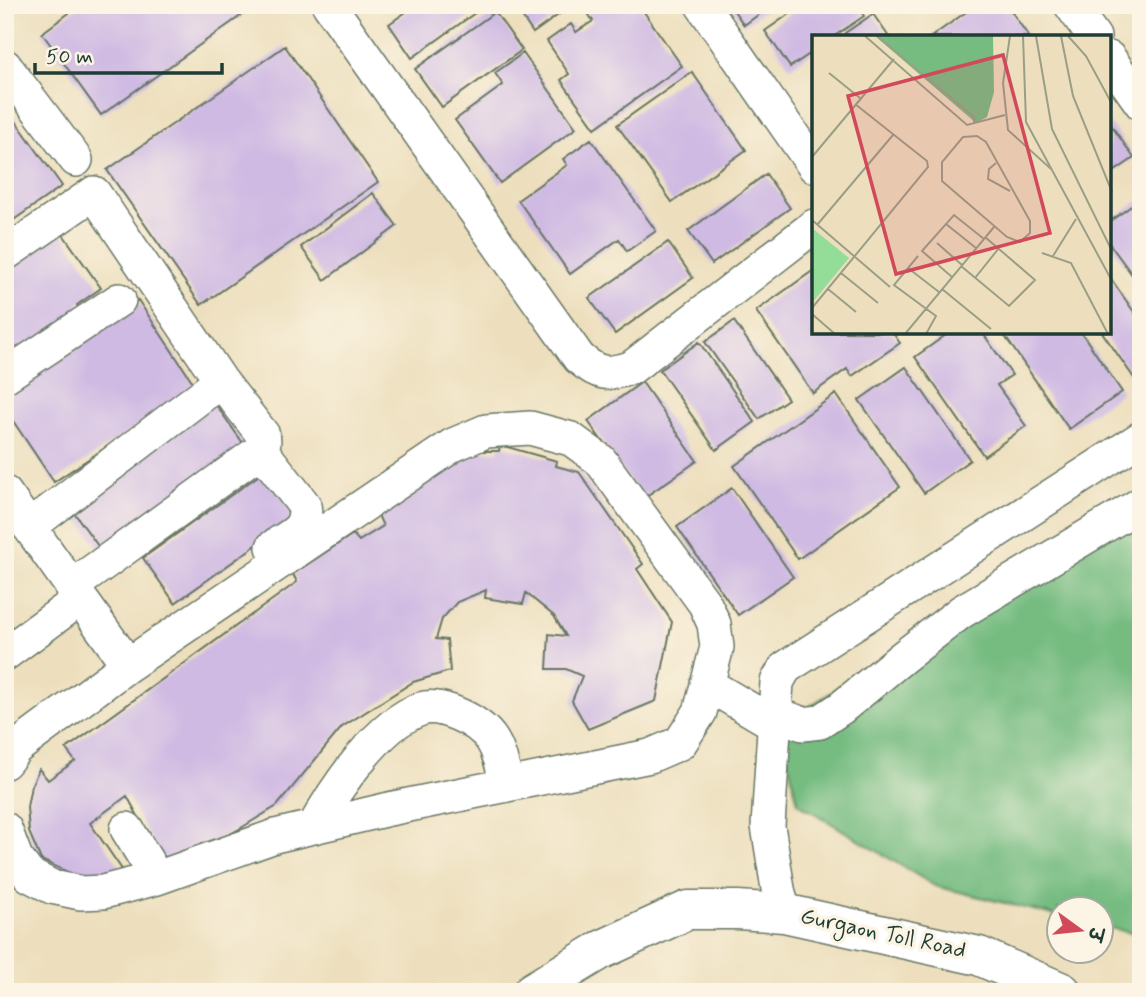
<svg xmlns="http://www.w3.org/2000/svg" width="1146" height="997" font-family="Mynerve,'Playpen Sans Deva',sans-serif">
<rect width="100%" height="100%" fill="#fcf5e5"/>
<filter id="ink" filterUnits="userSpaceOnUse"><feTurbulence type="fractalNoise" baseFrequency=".0143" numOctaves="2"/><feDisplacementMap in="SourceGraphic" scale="14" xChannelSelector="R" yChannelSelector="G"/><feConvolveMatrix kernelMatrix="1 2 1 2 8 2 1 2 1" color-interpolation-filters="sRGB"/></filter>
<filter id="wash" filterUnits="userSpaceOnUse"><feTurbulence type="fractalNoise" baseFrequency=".00686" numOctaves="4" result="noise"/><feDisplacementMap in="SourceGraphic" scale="28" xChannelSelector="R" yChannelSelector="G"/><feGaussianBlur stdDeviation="1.57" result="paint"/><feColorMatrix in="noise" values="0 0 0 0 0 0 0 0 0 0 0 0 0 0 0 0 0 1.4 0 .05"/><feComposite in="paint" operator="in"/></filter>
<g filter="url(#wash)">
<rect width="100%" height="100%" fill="#eddfbd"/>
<path fill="#76bc81" stroke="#4a7c5a" stroke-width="2" d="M1141,490V935L1101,926L1100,909H1058V916L935,886L798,803L780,726Z"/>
<g id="blocks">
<path fill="#cfbae3" d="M80,5H246L249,10L101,115L42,33Z
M416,5H486L412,58L389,24Z
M514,5H572L533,33Z
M597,5H639L682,66L595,128L561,80L569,74L547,41L571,24L576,32L593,21L587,12Z
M730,5H772L744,25Z
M802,5H856L864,16L833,37H814V51L790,67L765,31Z
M976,5H1007L1029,37H931Z
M495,12L522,50L442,107L415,69Z
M873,14L889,37H848L845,33Z
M285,46L378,182L201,305L107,170Z
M523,53L576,128L500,183L455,120L503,85L495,73Z
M692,72L746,150L672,202L617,125Z
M5,106L62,186L5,226Z
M1109,122L1134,158L1109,175Z
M591,139L656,231L627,251L619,239L570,274L518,200L567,165L563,159Z
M766,174L790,208L712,264L688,231Z
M373,193L397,226L325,280L301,247Z
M1141,199V287L1109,243V222Z
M62,233L101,288L77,305L86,319L5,375V266Z
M668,242L693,278L615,334L589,298Z
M814,270V332H892L900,343L852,376L847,369L813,393L756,311Z
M1109,276L1141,322V388L1102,332H1109Z
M138,300L196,387L54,482L5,409V390Z
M734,321L788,399L759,419L705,342Z
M950,332H982L1012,375L997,385L1026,426L984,456L915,357Z
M1002,332H1081L1122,392L1069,429Z
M699,342L755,422L716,450L660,370Z
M906,367L970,460L924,493L859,400Z
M642,382L697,461L642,499L588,421Z
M836,394L900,487L798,559L734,466Z
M214,402L245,446L101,550L70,507Z
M500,445L557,461L556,466L579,472L643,564L637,569L672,622L656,701L588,729L572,701L582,676L566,669H547L549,634L566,636L554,616L526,593L523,604L485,598L486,590L457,602L442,619L436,639L447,640L450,671L413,682L342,727L277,806L241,828L167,869L127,796L90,823L123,871L96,880L70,873L41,860L29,832L27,807L31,786L39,769L48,780L75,761L66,749L297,582L293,574L353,534L359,541L383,526L378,515L465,451H499Z
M269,468L301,513L175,603L143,558Z
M732,488L793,577L738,615L677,527Z"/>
</g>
</g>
<g filter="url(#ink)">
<use href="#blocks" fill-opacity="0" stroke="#677664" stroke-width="2"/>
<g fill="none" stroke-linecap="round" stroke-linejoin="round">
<g stroke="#677664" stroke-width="36">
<path id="minor" d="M329,5L579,358C599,375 606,375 631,368L814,226
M702,5L814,166
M1071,5L1094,37
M1109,58L1141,103
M5,66L76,160
M5,254L94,193L221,381L263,435C265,441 264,445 261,450L71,587
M5,376L119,300
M261,450L304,505C309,530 290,535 273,547
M5,493L128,665
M29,527L221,381
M5,654L80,599
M707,684L773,723
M774,713L803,724L820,722L841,708L903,657L961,612L1141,504
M5,762L16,748L128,665L453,445L486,431L530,428L571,439L600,460L705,604L714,624L717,647L700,712L680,743L650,756L389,809L275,836L157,878L103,892L81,893L52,887L29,875L16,858L5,829
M314,827C335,789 379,723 421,709C433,705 447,710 457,714C495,730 498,748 507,785
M127,829L157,878
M784,913L778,889L768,826L777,682L785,668L1141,438"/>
</g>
<g stroke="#677664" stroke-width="41">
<path id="major" d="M532,992L601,950L688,910H738L784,913L979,956L1062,992"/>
</g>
<use href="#minor" stroke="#fff" stroke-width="33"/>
<use href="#major" stroke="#fff" stroke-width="38"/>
</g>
</g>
<g text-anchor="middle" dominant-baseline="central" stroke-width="7" stroke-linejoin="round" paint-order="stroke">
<g font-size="23" fill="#1f3d34" stroke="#fcf5e5">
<text transform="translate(883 934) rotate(12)">Gurgaon Toll Road</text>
</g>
</g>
<g transform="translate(812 35)">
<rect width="299" height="299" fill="#eddfbd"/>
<path d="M0,193L37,223L0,268Z" fill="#93dd99"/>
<path d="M63,1H181L182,57L175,82L164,88Z" fill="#76bc81"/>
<path fill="none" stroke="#9b9e86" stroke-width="2" d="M53,1L155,90L193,80M65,1L162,82V89M198,1L191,48L196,95L239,134M211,1L214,87L300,246M224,1L240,94L300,216M249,1L261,61L300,157M256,1L274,21L300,69M17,38L48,63M151,102L165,101L174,107L218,186V198L208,207L195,202L130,146V127ZM0,122L82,24M184,128L177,134L176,144L198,156M0,185L78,252M134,189L164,213M5,190L81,100M125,208L150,230M230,218L259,228L296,299M106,221L82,250L124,281L114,299M241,221L264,184M149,231L197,271L223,245L173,202M96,233L127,257M29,238L66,268M140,242L110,216L142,180L172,204M163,243L187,213M16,254L44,277M130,254L179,294M0,273L116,132L115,126L43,69M0,279L23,299M93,299L182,192"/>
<path fill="#d1495b" fill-opacity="0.15" stroke="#d1495b" stroke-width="3.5" d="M191,20L238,198L84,239L36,61Z"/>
<rect width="299" height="299" fill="none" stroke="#1f3d34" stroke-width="3.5"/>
</g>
<rect width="1146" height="997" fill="none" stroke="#fcf5e5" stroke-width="28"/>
<g transform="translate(1080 930) rotate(105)"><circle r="33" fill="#fcf5e5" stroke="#a4ab9e" stroke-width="2"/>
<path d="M0-5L12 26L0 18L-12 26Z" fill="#d1495b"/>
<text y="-10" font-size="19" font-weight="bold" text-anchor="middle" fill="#1f3d34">उ</text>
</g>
<path d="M35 63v10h187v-10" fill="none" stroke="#1f3d34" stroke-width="3.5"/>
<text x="46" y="63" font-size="21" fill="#1f3d34" stroke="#fcf5e5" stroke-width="5" paint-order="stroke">50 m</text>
</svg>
